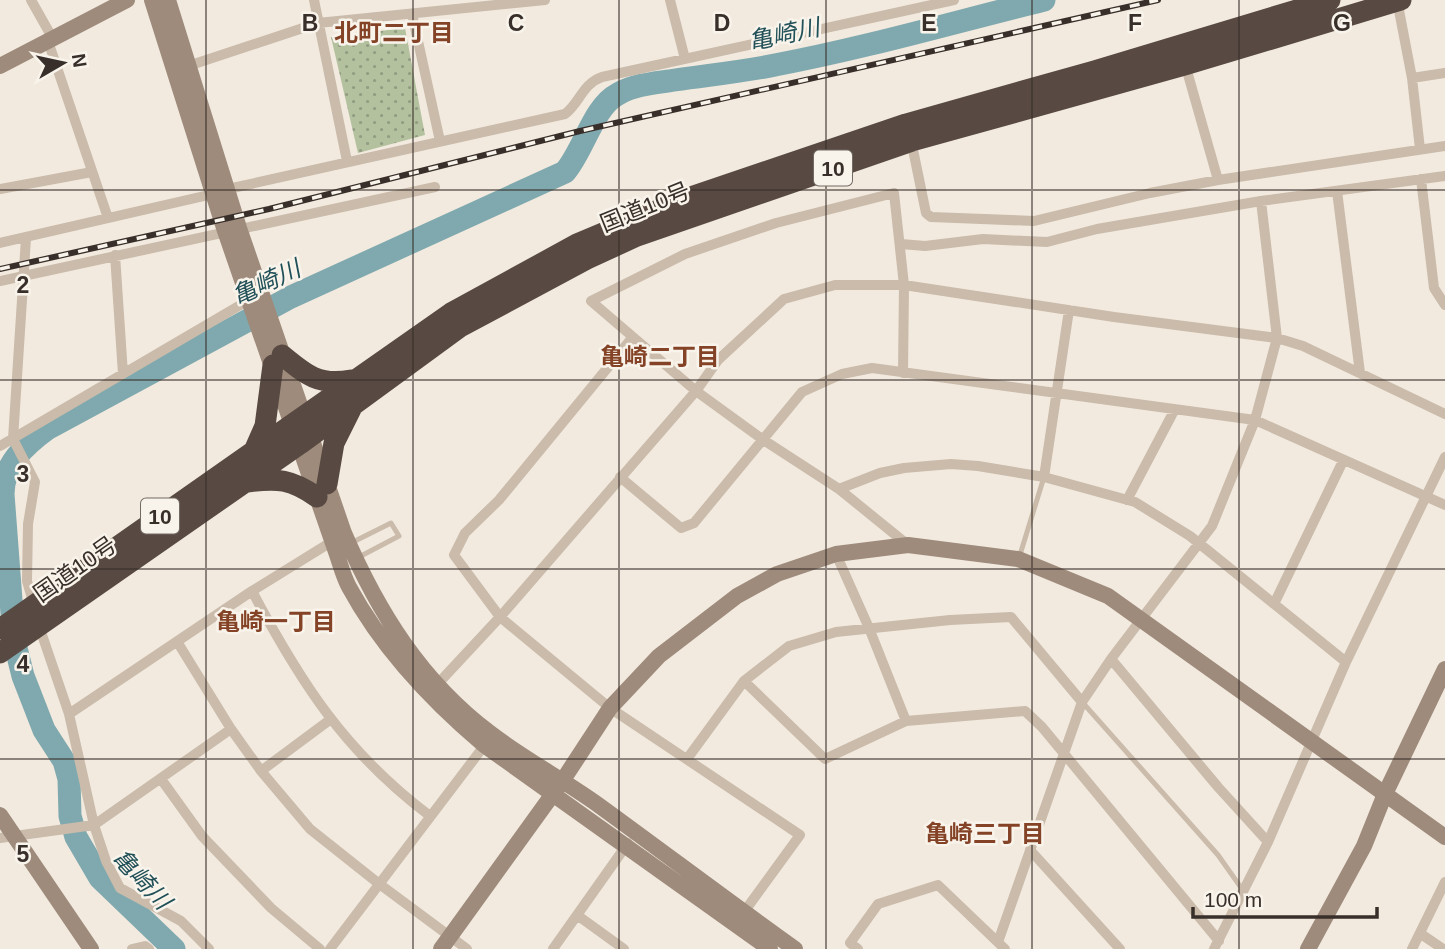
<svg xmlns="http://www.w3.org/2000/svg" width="1445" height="949" font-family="Arial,'Noto Sans JP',sans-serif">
<defs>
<pattern id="grass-dots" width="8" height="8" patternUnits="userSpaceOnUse" patternTransform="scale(1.75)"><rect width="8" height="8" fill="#b3c19f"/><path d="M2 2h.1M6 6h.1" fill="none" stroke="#939d82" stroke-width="1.8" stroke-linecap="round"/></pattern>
</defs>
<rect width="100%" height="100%" fill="#f2eadf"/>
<path fill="url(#grass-dots)" d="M405,28L425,135L358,153L331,37Z"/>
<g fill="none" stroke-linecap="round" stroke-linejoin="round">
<path stroke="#7fa9ae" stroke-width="23" d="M174,949L100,878L76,837L70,816L69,779L64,761L44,730L23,676L14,640L3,494C3,465 25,445 47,429L291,297L565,172C584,150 593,107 618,94C635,84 656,83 675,80C708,75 742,72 775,65C865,48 955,22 1044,0"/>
<path stroke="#cabbab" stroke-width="5" d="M351,543L391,523L399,536L359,557
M1019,558L1044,477
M1083,703L1218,855L1242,889"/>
<path stroke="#cabbab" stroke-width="10" d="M31,0L53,39
M314,0L347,161
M670,0L685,59
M1397,0L1412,78L1420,149
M412,14L440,141
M48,41L108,218
M1185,64L1218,180
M185,67L318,23L545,0
M1412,78L1445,73
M911,140L926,213L931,217L1034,221L1150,193L1218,180L1445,146
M1421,179L1434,288L1445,305
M0,189L92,172
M228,189L565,114C580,103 582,84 602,77L954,0
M1337,191L1360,373
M26,238L13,439L35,482L28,524L27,581L34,605
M0,243L213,194
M901,244L925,246L983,239L1047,242L1097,229L1261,201L1445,176
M115,255L123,374
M0,281L435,187
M632,338L499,500L465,533L454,555L500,617L610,708L800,835L744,912
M903,373L904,285L894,193L776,223L685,254L591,301L696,391L762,439L839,489L908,545
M0,446L254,297
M620,477L681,528L694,523L802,392L842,374L872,368L1255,420L1445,505
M1044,477L1069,310
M839,489L880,473L904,468L951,464L978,466L1044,477L1135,502L1190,536L1346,662
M1127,500L1175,409
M836,554L869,628L906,721
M252,591C301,683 345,752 430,816
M1274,604L1343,461
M39,626L69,714L94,825L106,861L120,888L181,921L209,949
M178,643L231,729L261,771L310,829L378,883L467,949
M1111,659L1218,787L1268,842
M744,681L825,759L906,721L1025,711L1042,727L1219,941
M433,689L500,617L696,391L718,360L784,299L835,285H904L1114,317L1277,338L1303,346L1445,414
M69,714L252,591L336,539
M687,759L744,681L789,646L836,632L950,620L1011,617L1082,702
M261,771L331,719
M161,779L202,836L271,908L320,949
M0,838L94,825L231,729
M1030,850L1120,949
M577,915L624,949
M1421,934L1443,949
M998,942L1082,702L1111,659L1212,526L1255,420L1277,338L1261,201
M132,949L145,946L149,949
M330,949L487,742
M553,949L628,843
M858,949L850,943L878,904L938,885L1005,949
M1214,949L1268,842L1346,662L1445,457
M1412,949L1445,882"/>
<path stroke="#9e8b7c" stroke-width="16" d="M152,0L225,231L336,552C340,563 343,576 349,587C382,648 432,701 484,745L770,949
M168,0L239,228L344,533C378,612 421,681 490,733C524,759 562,779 597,804C663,852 728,901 795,949
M0,66L127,0
M0,815L91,949
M441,949L563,780L610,708L659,656L737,596L777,574L836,554L908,545L1018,559L1108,596L1445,837
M1308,949L1364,846L1385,794L1445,669"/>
<path stroke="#584a42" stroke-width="21" d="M282,355C306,375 319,386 351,380
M254,451L265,426L273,365
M247,482C278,478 291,479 317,497
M327,484L334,443L351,409
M0,629L451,313L577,244L682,200L906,124L1094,71L1330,0
M0,653L300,444L460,327L587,259L637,236L912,141L1185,65L1401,0"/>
<g stroke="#382f2a" stroke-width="6">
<path id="rail" d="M0,269L269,209L580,131L1158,0"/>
</g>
<use href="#rail" stroke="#f9f4eb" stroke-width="3.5" stroke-dasharray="10" stroke-linecap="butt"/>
</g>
<path fill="none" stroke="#382f2a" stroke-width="2" stroke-opacity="0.55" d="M206,0V949M413,0V949M619,0V949M826,0V949M1032,0V949M1239,0V949M0,190H1445M0,380H1445M0,569H1445M0,759H1445"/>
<g text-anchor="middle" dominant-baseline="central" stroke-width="5" stroke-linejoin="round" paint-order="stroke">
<g fill="#f9f4eb" stroke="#726a64" stroke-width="2">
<rect x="814" y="150.5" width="38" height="35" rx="5"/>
<rect x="141" y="498.5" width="38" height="35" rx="5"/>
</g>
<g font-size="21" font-weight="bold" fill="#382f2a">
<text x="833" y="168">10</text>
<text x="160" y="516">10</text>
</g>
<g font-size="23" fill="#382f2a" stroke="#f9f4eb">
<text transform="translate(645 207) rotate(-22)">国道10号</text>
<text transform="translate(75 569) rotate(-35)">国道10号</text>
</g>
<g font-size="24" font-weight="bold" fill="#844326" stroke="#f9f4eb">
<text x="394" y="32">北町二丁目</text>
<text x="660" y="356">亀崎二丁目</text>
<text x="276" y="621">亀崎一丁目</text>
<text x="985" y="833">亀崎三丁目</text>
</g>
<g font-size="24" font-style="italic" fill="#215058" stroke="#f9f4eb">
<text transform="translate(784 34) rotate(-12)">亀崎川</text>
<text transform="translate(266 282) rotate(-25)">亀崎川</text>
<text transform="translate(142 879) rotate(47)">亀崎川</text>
</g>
</g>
<g font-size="23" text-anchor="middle" font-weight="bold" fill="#382f2a" stroke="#f9f4eb" stroke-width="5" stroke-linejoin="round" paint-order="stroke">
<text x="310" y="31">B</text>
<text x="516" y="31">C</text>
<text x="722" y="31">D</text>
<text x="929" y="31">E</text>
<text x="1135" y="31">F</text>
<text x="1342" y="31">G</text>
<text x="23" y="293">2</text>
<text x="23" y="482">3</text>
<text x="23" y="672">4</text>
<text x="23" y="862">5</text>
</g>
<g transform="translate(63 63) rotate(81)" stroke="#f9f4eb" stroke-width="5" paint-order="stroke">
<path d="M0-5L12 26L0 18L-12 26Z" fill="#382f2a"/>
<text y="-10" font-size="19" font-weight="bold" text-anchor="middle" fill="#382f2a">N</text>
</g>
<path d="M1193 907v10h184v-10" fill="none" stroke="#382f2a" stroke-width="3.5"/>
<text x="1204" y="907" font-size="21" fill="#382f2a" stroke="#f9f4eb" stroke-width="5" paint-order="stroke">100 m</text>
</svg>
